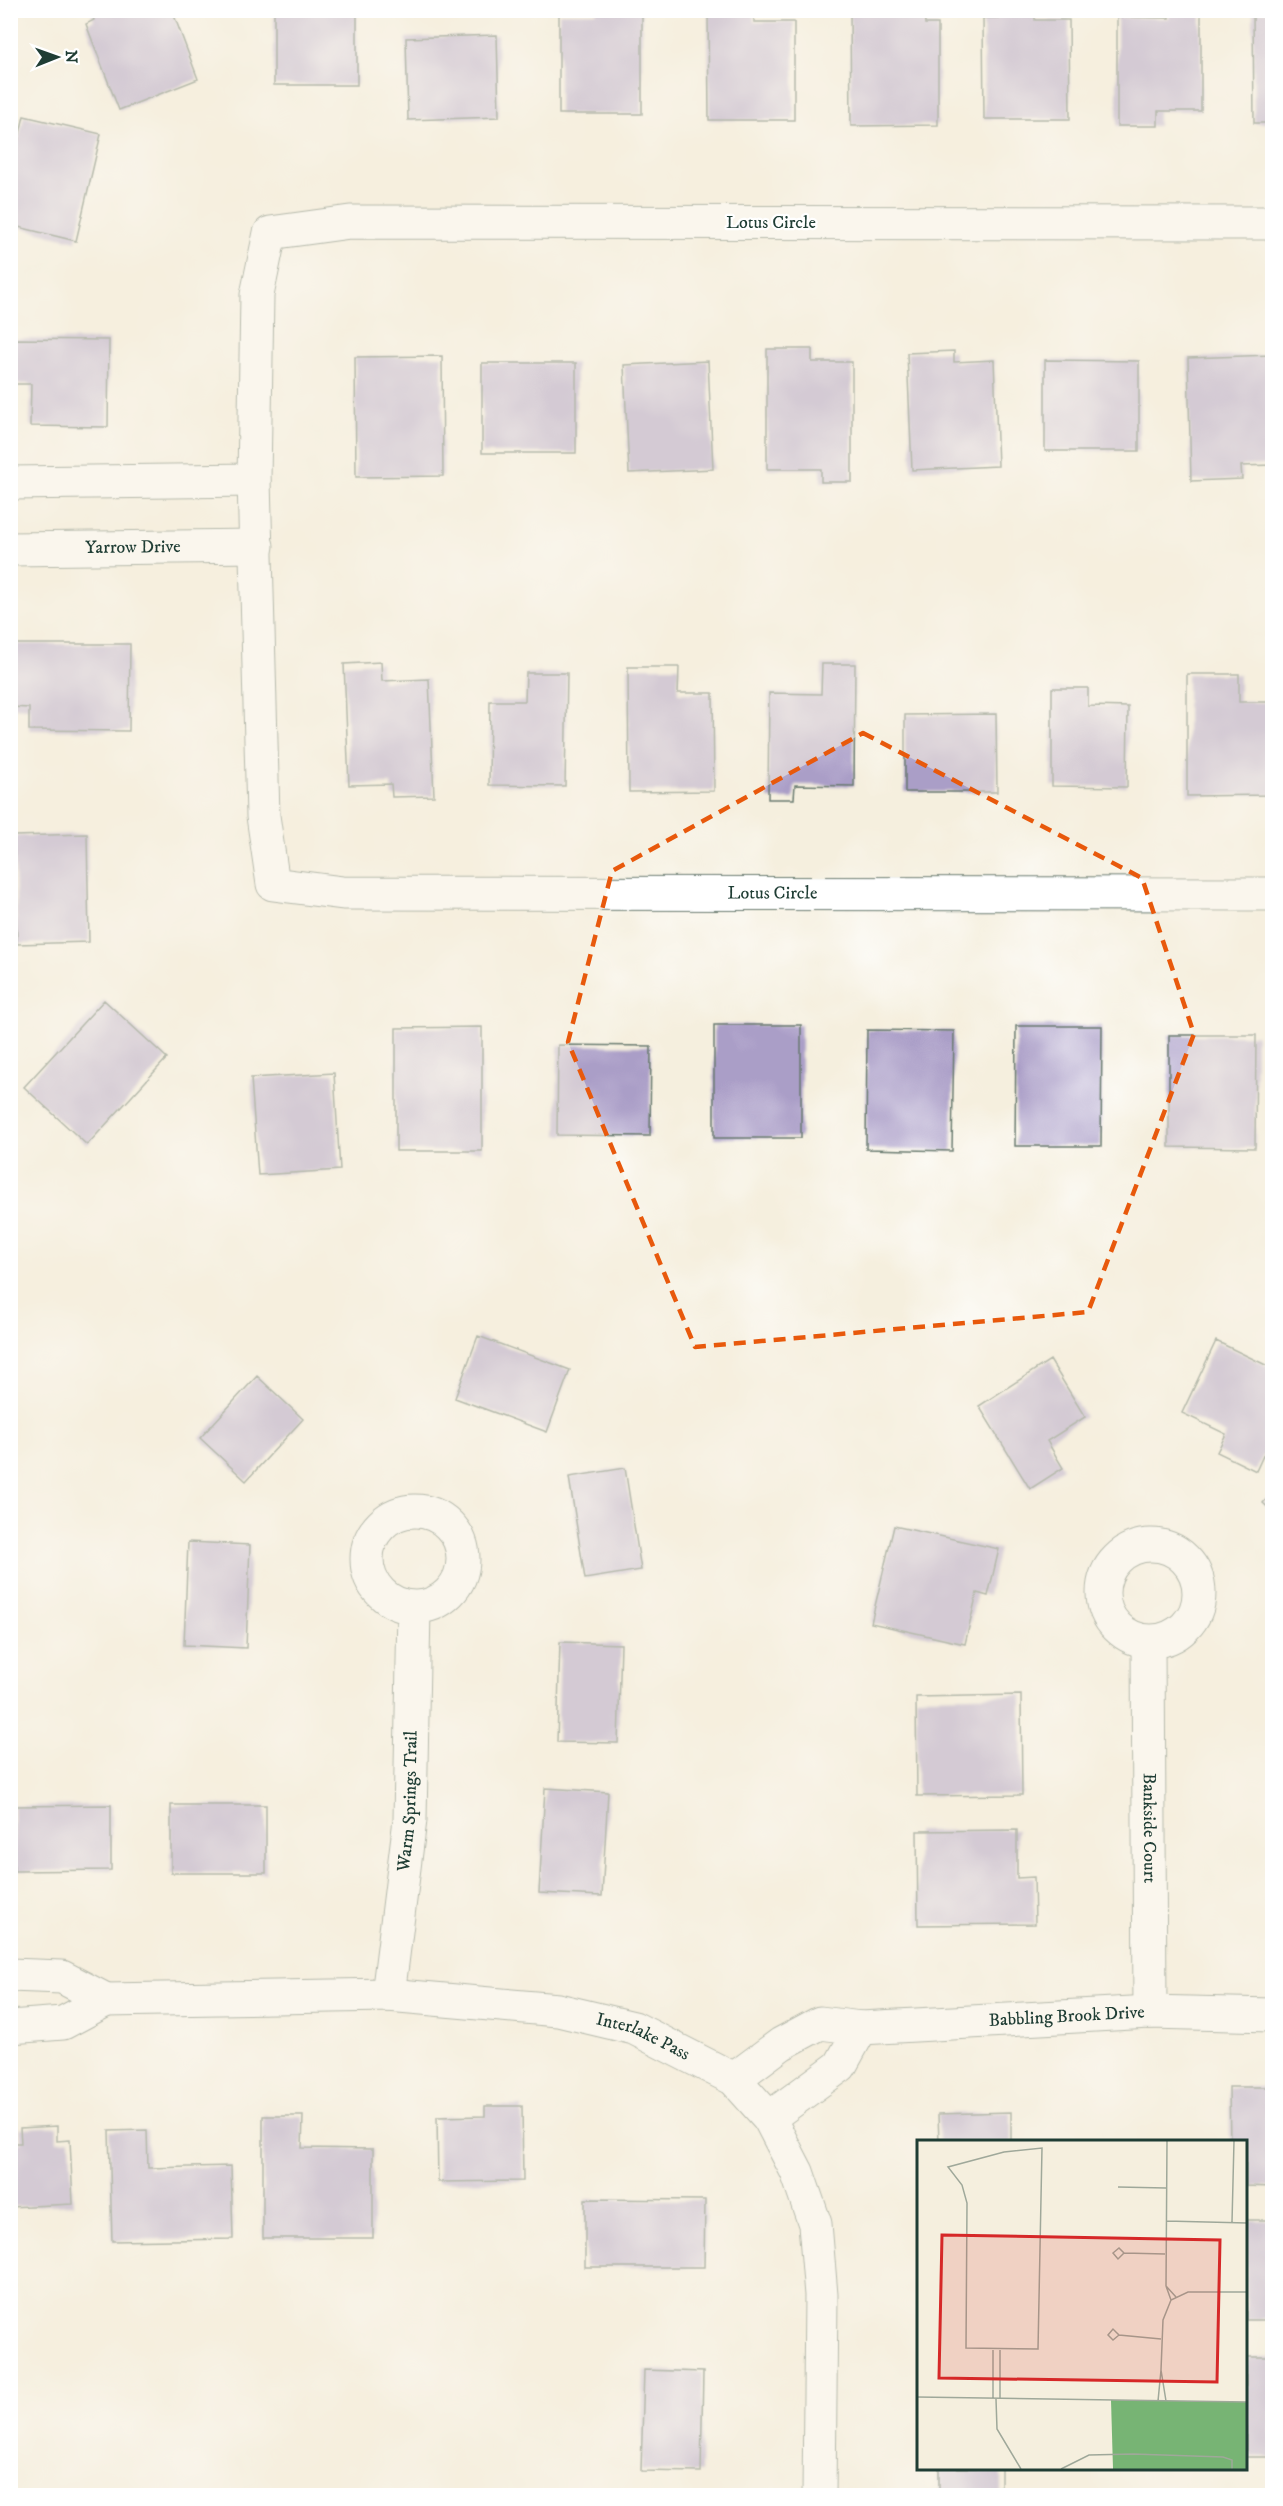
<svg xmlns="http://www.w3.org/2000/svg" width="1283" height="2506" font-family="'IM FELL DW Pica',serif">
<rect width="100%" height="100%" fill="#fff"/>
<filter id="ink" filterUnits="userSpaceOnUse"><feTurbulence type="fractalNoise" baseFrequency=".0167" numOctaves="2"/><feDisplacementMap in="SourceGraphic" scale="12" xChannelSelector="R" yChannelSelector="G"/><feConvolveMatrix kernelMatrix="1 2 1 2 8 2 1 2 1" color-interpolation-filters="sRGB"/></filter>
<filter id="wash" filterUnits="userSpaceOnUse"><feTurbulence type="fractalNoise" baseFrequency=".008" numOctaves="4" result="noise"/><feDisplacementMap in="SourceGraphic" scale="24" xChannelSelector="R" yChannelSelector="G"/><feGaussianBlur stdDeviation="1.35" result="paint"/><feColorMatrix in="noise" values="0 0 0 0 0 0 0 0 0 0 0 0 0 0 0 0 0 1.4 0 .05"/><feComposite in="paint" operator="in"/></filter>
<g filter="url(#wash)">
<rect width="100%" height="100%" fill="#f5efde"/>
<g id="blocks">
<path fill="#aa9ec7" d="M90,10H172L198,79L119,110L86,24L94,20Z
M274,10H357V85H274Z
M597,10H642V114H559V13H596Z
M708,10H754V22H794V120H709Z
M850,10H924L925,24H938V125L851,126Z
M999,10H1035V20H1069L1070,119H984L983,18H999Z
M1169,10H1201V111H1158V126H1117V17L1169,18Z
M1253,12H1272V123H1254Z
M497,35L499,117L408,120L406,38Z
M24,116L101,134L76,241L10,225V175Z
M11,339L109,340L108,427L30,426L31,384H11Z
M767,349H812V362H852V482H821V469H767Z
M954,351V362L994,360L998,466L912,470L907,353Z
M1272,355V465L1241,466L1242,479L1191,481L1188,358Z
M442,356L443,476L356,477L355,357Z
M1045,360L1139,361V451H1045Z
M708,361L713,469L629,473L624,365Z
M482,363H576V453H482Z
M11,644H130L129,731L29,730V708L11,707Z
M381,662L382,681L429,679L434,796L392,797L391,784L349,785L344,664Z
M822,664H855L854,786L795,785L794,799H768L769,693L821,694Z
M628,667H679L678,693H713L714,791L629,792Z
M526,673H567L565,786L489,785L490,701H525Z
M1187,674H1239V702H1272V795L1187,796Z
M1052,688H1088V706L1128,707L1127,787L1052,786Z
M996,714L997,792H905V715Z
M87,834L89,942L17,944L14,836Z
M104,1000L167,1058L87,1145L24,1087Z
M714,1025H801V1138H714Z
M1016,1026H1102L1101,1146H1015Z
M482,1027V1151H396V1028Z
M867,1030L954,1031L952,1151L866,1149Z
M1169,1035H1256L1255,1148L1169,1147Z
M558,1045L651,1046L650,1136L557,1135Z
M334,1073L340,1170L258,1175L251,1078Z
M478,1336L570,1370L547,1432L455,1398Z
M1216,1341L1272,1368V1436L1256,1471L1217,1452L1226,1434L1182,1413Z
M1050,1360L1085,1417L1047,1441L1063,1468L1030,1489L979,1406Z
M257,1376L303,1419L246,1481L200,1438Z
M625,1468L641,1570L585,1579L569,1477Z
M1272,1493V1511L1263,1503Z
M894,1526L999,1549L988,1596L977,1593L965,1644L871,1623Z
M188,1542L250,1545L246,1648L184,1645Z
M560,1642L621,1644L618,1743L557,1742Z
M1021,1695L1022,1795L917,1796L916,1697Z
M545,1788L608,1792L602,1896L539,1893Z
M111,1805V1870L14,1871V1806Z
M171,1805H266V1873H171Z
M1017,1830V1878L1034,1877L1035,1924L918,1925L917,1831Z
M1229,2087H1272V2187L1246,2186V2142H1230Z
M485,2106H522L523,2181L438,2182L437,2117L485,2116Z
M1011,2112V2142H939L938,2114Z
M263,2116H303L302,2148L373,2149V2238H263Z
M57,2126V2141L70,2140L73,2204L10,2207V2143H21L20,2128Z
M147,2130L148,2168L231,2166L233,2239L112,2241L109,2131Z
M585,2199L705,2200L704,2267H585Z
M1246,2220H1272V2320H1246Z
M1246,2357H1272V2457H1246Z
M644,2370L703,2372L701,2472L641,2471Z
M939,2468H1001V2496H939Z"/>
</g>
</g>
<g filter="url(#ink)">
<use href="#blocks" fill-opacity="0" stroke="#6a7b70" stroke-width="1.5"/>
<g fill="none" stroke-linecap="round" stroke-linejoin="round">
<g stroke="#6a7b70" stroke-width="35">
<g id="street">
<path id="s1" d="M1272,223L350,222L270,233L257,295L254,480L263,816L273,884L343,893L1272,894"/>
<path d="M10,483L254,480"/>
<path id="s2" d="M10,549L257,546"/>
<circle cx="415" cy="1559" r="48"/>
<circle cx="1151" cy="1593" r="48"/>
<path id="s3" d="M1148,1642L1150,2012"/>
<path d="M10,1975L62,1977L106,2000L63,2023L10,2027"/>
<path id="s4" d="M388,1995L410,1820L414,1608"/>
<path id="s5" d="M106,2000L388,1995L558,2010L634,2028L734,2079L769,2118L797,2172L815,2224L821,2295L819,2496"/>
<path id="s6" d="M861,2028L1150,2012L1272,2015"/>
<path d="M734,2079L781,2044L820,2023L861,2028L840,2066L769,2118"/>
</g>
</g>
<use href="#street" stroke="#fff" stroke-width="33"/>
</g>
</g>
<path d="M0 0H1283V2506H0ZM863,733L1142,878L1194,1034L1088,1312L695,1347L568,1042L612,871Z" fill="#f5efde" fill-opacity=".55" fill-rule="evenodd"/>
<path fill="none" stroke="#e8590c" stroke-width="4.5" stroke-dasharray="12 8" stroke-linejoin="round" d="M863,733L1142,878L1194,1034L1088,1312L695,1347L568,1042L612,871Z"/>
<g text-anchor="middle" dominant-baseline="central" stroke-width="4.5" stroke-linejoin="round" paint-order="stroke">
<g font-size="18" fill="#1f3d34" stroke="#fff">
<text x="771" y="223">Lotus Circle</text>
<text stroke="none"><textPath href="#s2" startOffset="123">Yarrow Drive</textPath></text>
<text stroke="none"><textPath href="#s1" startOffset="2156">Lotus Circle</textPath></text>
<text stroke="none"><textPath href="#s4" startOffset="195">Warm Springs Trail</textPath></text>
<text stroke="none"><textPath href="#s3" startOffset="186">Bankside Court</textPath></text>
<text stroke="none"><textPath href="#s6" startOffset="206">Babbling Brook Drive</textPath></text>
<text stroke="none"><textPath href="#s5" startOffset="542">Interlake Pass</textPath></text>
</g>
</g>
<g transform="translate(917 2140)">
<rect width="330" height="330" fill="#f5efde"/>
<path d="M194,260L330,262V329H196Z" fill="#77b474"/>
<path fill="none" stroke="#9fa89a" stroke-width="1.5" d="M125,8L121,209L49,208L50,63L45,45L31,27L87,12ZM201,47L249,48M249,81L330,83M315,82L317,1M207,113L202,108L196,113L201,119L207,113L248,114M249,146L250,1M254,160L249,146L259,157M202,195L196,200L191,195L196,189L202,195L244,199M244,230L246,180L254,160L271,152H330M0,257L330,262M76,259V210M79,259L80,289L104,329M83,259V210M241,261L244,230L249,261M144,329L172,315L216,314L306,317L315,320V329"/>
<path fill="#d62828" fill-opacity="0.15" stroke="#d62828" stroke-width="3" d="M25,95L303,100L300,242L22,238Z"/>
<rect width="330" height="330" fill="none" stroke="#1f3d34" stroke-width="3"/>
</g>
<rect width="1283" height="2506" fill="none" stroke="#fff" stroke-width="36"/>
<g transform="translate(57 57) rotate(89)" stroke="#ffffff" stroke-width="4.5" paint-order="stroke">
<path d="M0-4.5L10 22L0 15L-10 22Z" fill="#1f3d34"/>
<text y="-9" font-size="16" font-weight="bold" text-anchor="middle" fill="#1f3d34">N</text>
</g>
</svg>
